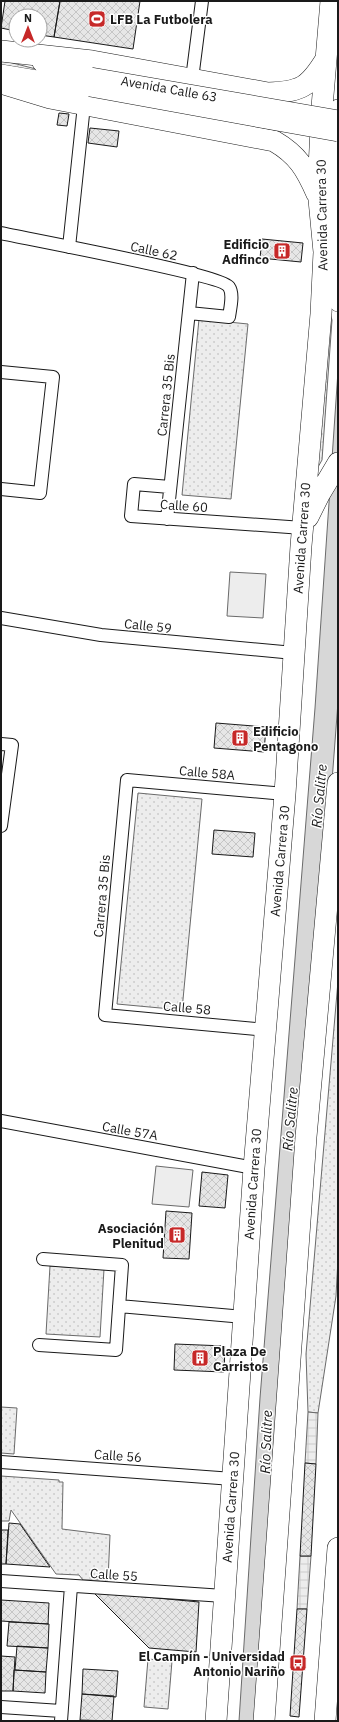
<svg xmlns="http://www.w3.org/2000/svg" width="339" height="1722" font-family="'IBM Plex Sans',sans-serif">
<defs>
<pattern id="grass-dots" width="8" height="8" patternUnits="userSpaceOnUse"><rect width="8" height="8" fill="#ededed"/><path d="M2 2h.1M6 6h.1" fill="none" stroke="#cbcbcb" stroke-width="1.8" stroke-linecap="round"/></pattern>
<pattern id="plaza-grid" width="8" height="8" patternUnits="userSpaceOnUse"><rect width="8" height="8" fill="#ededed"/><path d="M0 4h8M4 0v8" fill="none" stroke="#cbcbcb"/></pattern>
<pattern id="building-cross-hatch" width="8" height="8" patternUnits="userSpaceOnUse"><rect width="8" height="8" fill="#e6e6e6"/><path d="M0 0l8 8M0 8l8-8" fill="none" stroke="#c5c5c5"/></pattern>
</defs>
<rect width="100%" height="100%" fill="#fff"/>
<path fill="url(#grass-dots)" stroke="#6a6a6a" d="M1,60L67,77L1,66Z
M328,306L332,320L322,460L313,476Z
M199,319L248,324L231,499L182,495Z
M138,793L202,799L182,1010L117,1004Z
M338,981V1259L336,1296L318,1413L308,1412L306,1354Z
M50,1266L104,1269L100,1337L46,1334Z
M1,1407L17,1408L14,1454L1,1453Z
M1,1476L59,1480V1482H63L62,1529L110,1535L108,1580H83L79,1575L56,1574L11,1510L9,1521H1Z
M148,1659L172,1661L168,1709L144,1707Z"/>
<path fill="#ededed" stroke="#6a6a6a" d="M230,572L266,574L263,618L227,616Z
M156,1166L193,1170L189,1207L152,1204Z"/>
<path fill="url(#plaza-grid)" stroke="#6a6a6a" d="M308,1412L318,1413L316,1464L305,1463Z
M300,1556H311L307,1609H297Z"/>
<path fill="#d7d7d7" stroke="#6a6a6a" d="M338,371V702L261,1721H239L260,1398L315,708Z"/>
<path fill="url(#building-cross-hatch)" stroke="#1a1a1a" d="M5,1H60L54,37L40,35V16H16V31L1,28Z
M60,1H140L133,49L54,37Z
M59,113L69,114L67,126L57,125Z
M90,128L119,131L117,147L88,143Z
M262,239L303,243L301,262L260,258Z
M216,723L266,727L264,752L214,748Z
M214,830L255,833L253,857L212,854Z
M202,1172L228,1175L225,1208L199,1206Z
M166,1211L192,1213L189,1259L163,1258Z
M175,1344L225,1346L224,1372L174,1370Z
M305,1463L316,1464L311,1556H300Z
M9,1523L20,1524L50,1567L6,1564Z
M1,1530H8L6,1564H1Z
M93,1592L199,1602L196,1652L149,1648Z
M1,1600L49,1603L48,1624L1,1621Z
M297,1609H307L299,1717L290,1716Z
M9,1622L49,1624L48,1648L7,1646Z
M17,1646L48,1648L46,1672L15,1670Z
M1,1656L15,1657L13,1691H1Z
M83,1669L118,1671L116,1697L82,1694Z
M14,1670L46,1672L45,1693L13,1691Z
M82,1694L114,1696L112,1721L80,1720Z"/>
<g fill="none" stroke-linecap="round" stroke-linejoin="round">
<g stroke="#1a1a1a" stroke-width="14">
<path id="street" d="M192,79L202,1
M1,233C28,239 222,275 229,287C234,294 230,309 229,317L189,313
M69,247L84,105
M1,372L53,377L40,493L1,489
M170,487L134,484L131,516L303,528
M167,519L193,273
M1,618L101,635L294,653
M1,744L12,745L1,826
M266,1030L105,1015L127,780L285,794
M1,1121L254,1168
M119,1306L244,1317
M39,1345L116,1350L122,1265L43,1259
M1,1462L233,1479
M1,1581L224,1596
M1,1707L61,1711
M61,1721L71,1586"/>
</g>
<g stroke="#1a1a1a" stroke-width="18">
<path id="secondary" d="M41,63L91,76
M1,73L90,88
M338,108L330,254L332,286L338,303"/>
</g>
<g stroke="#1a1a1a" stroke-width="22">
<path id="highway" d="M1,51L92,61L268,93C301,92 309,87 326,59
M1,83L50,98L274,141C298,155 306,169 317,194
M308,517L319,495L338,463
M216,1721L254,1168L285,794L301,546L321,314L324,252L318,189L322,107L331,1
M264,1721L306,1137L338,783
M325,1721L338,1548"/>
</g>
<use href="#street" stroke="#fff" stroke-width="12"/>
<use href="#secondary" stroke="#fff" stroke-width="17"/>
<use href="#highway" stroke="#fff" stroke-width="21"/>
<g stroke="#1a1a1a" stroke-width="18" stroke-linecap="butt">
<path id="secondary-bridge" d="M91,76L338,119
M90,88L338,133"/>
</g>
<use href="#secondary-bridge" stroke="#fff" stroke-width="17"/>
</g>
<defs>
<g id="stadium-square" transform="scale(0.9)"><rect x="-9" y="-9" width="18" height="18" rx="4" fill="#c62828" stroke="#fff"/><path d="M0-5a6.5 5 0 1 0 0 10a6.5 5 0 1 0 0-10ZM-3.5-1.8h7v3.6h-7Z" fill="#fff"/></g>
<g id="building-square" transform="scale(0.9)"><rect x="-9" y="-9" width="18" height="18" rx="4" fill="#c62828" stroke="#fff"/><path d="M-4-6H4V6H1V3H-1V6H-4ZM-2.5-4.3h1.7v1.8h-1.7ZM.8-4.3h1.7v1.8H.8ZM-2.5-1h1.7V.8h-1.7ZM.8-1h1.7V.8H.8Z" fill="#fff"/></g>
<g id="bus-square" transform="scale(0.9)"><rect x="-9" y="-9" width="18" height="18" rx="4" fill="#c62828" stroke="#fff"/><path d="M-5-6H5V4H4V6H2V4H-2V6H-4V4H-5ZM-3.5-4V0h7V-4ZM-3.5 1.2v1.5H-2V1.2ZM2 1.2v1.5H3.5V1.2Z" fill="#fff"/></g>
</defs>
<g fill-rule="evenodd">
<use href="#stadium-square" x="97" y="19"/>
<use href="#building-square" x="282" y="251"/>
<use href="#building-square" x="240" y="738"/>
<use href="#building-square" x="177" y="1235"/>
<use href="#building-square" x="200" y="1358"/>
<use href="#bus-square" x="298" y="1663"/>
</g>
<g text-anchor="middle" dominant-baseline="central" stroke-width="3" stroke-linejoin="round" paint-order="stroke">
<g font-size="13" font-weight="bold" fill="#1a1a1a" stroke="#fff" text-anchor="start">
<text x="110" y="19">LFB La Futbolera</text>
<text x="269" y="244" text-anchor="end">Edificio<tspan x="269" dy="15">Adfinco</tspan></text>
<text x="253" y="731">Edificio<tspan x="253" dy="15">Pentagono</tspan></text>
<text x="164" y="1228" text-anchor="end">Asociación<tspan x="164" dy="15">Plenitud</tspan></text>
<text x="213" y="1351">Plaza De<tspan x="213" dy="15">Carristos</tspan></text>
<text x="285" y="1656" text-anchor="end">El Campín - Universidad<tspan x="285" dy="15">Antonio Nariño</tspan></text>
</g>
<g font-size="13" fill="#1a1a1a" stroke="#fff">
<text transform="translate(169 89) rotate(10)">Avenida Calle 63</text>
<text transform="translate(322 215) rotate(-91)">Avenida Carrera 30</text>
<text transform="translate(154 251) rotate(12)">Calle 62</text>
<text transform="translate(166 395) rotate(-84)">Carrera 35 Bis</text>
<text transform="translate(184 506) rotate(4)">Calle 60</text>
<text transform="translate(302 538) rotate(-86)">Avenida Carrera 30</text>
<text transform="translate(148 626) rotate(6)">Calle 59</text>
<text transform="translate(207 773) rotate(5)">Calle 58A</text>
<text transform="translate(280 861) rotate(-85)">Avenida Carrera 30</text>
<text transform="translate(102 896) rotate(-85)">Carrera 35 Bis</text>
<text transform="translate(187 1008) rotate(5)">Calle 58</text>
<text transform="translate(130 1131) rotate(10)">Calle 57A</text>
<text transform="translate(253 1184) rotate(-86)">Avenida Carrera 30</text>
<text transform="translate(118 1456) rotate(4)">Calle 56</text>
<text transform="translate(231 1507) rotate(-86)">Avenida Carrera 30</text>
<text transform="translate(114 1575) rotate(4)">Calle 55</text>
</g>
<g font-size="14" font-style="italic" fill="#1a1a1a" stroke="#fff">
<text transform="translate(319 796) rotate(-85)">Río Salitre</text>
<text transform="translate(290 1119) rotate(-85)">Río Salitre</text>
<text transform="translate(266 1442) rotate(-88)">Río Salitre</text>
</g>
</g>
<rect width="339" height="1722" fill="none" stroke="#1a1a1a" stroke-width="4"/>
<g transform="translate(28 28)"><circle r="19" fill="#ffffff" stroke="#a3a3a3"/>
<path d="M0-3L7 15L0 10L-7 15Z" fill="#c62828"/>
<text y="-6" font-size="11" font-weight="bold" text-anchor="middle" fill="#1a1a1a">N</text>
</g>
</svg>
